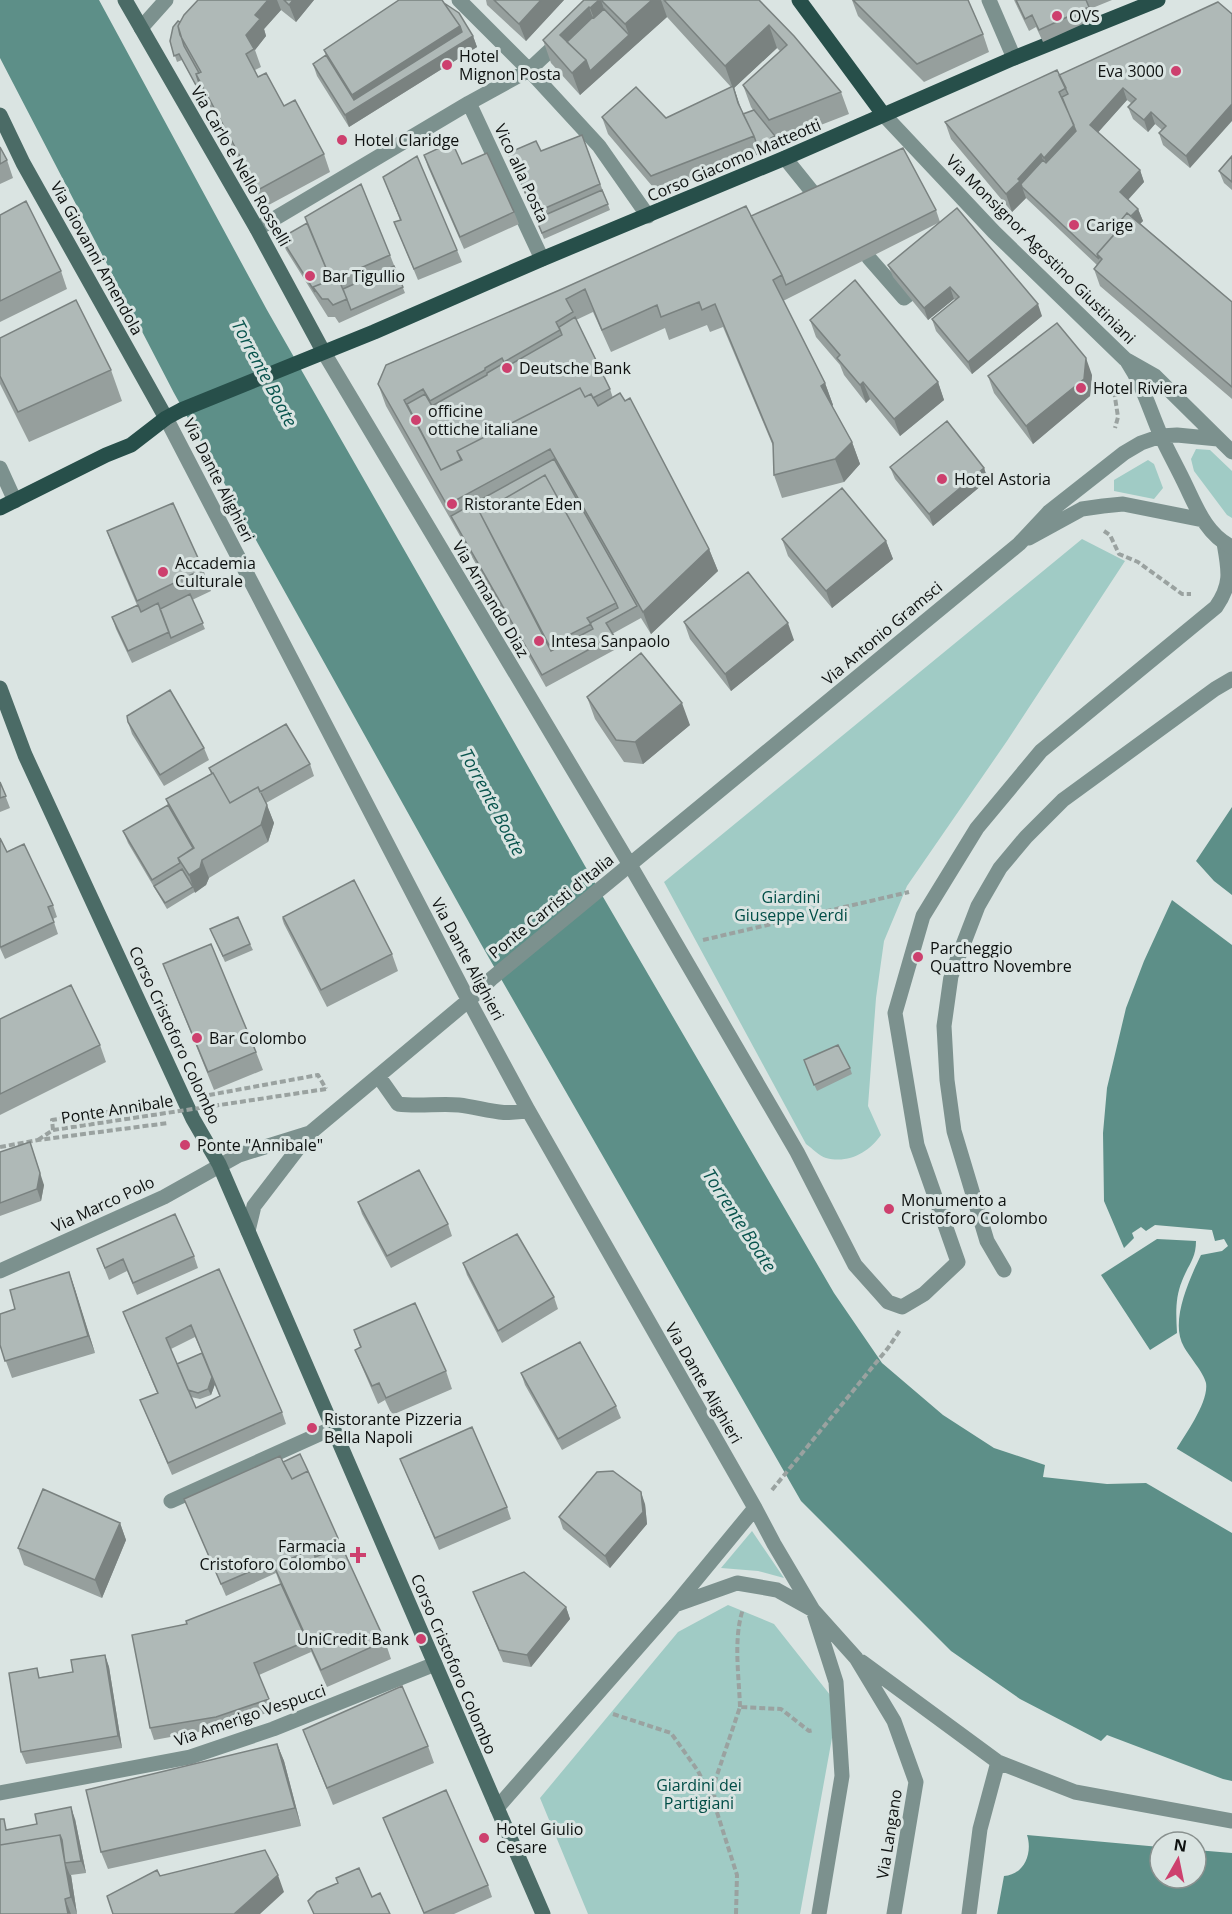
<svg xmlns="http://www.w3.org/2000/svg" width="1232" height="1914" font-family="'Open Sans',sans-serif">
<rect width="100%" height="100%" fill="#dae4e2"/>
<path fill="#a0cbc5" d="M1196,449L1210,450L1232,471V518L1227,515L1194,471L1191,459Z
M1148,460L1154,464L1163,488L1154,499L1114,491V480Z
M1082,539L1125,561L1007,741L907,886L884,941L876,998L868,1106L881,1135C869,1152 849,1164 826,1158C819,1156 812,1148 806,1144L664,882Z
M752,1531L784,1578L758,1571L721,1568Z
M728,1605L774,1624L838,1705L800,1914H588L540,1798L678,1632Z"/>
<path fill="#5d8f88" d="M0,0H99L267,310L585,866L834,1293L882,1363L943,1415L994,1448L1045,1465L1043,1477L1107,1484L1146,1483L1232,1533V1781L1223,1779L1107,1735L1101,1741L1020,1699L951,1651L801,1501L481,944L174,393L0,58Z
M1232,807V895L1214,881L1196,861Z
M1172,900L1232,945V1484L1176,1450C1186,1433 1209,1402 1206,1383C1204,1373 1189,1356 1184,1347C1169,1322 1190,1278 1201,1255L1222,1251L1228,1246L1224,1239L1215,1241L1212,1230L1155,1225L1146,1231L1141,1227L1132,1233L1134,1238L1124,1248L1104,1201L1103,1133L1107,1088L1126,1008L1144,961Z
M1157,1239L1196,1241C1196,1259 1188,1265 1182,1281C1175,1298 1176,1314 1177,1333L1150,1350L1101,1275Z
M1027,1835L1160,1847V1878H1196V1850L1232,1853V1914H997L1004,1876C1024,1875 1033,1853 1027,1835Z"/>
<path fill="#dae4e2" d="M1174,1447L1232,1482V1487L1174,1452Z"/>
<g fill="none" stroke-linecap="round" stroke-linejoin="round">
<path stroke="#9aa2a0" stroke-width="4" stroke-dasharray="6 3" stroke-linecap="butt" d="M1114,391L1118,417L1115,428
M1104,531L1110,535L1119,554L1138,562L1182,594H1191
M703,940L909,892
M209,1095L318,1075L326,1089
M38,1140L53,1130L52,1120L160,1104
M0,1147L38,1140L168,1123
M772,1490L888,1348L900,1330
M740,1707C739,1675 733,1639 743,1609
M613,1714L671,1733L698,1771L714,1803
M736,1914L737,1875L714,1803L715,1781L740,1707L781,1709L809,1731L814,1730"/>
<path stroke="#7c918e" stroke-width="15" d="M630,865L797,1152L855,1265L888,1302L902,1307L924,1294L958,1262L917,1145L895,1013L923,916L977,828L1041,751L1216,607C1232,584 1229,571 1224,543"/>
<path stroke="#7c918e" stroke-width="15" d="M459,0L529,70L599,146L648,216
M989,0L1014,58
M141,28L166,0
M469,103L542,259
M883,114L994,232L1125,359L1155,376L1232,452
M785,158L818,199
M257,229L469,103L529,70L561,40
M869,258L904,298L908,295
M323,351L630,865
M1127,361C1143,385 1150,411 1161,436C1169,453 1178,469 1186,486C1197,509 1207,535 1232,547
M166,418L462,988L528,1110L755,1508L774,1544L813,1610L856,1658L894,1721L916,1782L894,1914
M0,468L15,501
M1029,538L1082,509L1103,506L1123,504L1203,520
M379,1077L398,1104C419,1107 439,1103 459,1105C484,1108 504,1117 528,1110
M248,1231L254,1206L310,1133L469,1000L491,979L1019,544L1049,512L1124,453L1141,443L1161,436L1177,435L1218,439
M1004,1270L987,1241L954,1131L947,1080L944,1026L951,976L978,906L1000,868L1026,837L1063,800L1215,689L1232,679
M0,1271L164,1197L239,1155L310,1133
M171,1501L333,1428
M675,1605L737,1583L777,1590L813,1610L836,1682L842,1776L819,1914
M862,1662L998,1762L1075,1792L1232,1821
M0,1793L190,1757L273,1729L435,1664
M497,1808L675,1605L755,1508
M969,1914L980,1829L998,1762"/>
<path stroke="#4b6b66" stroke-width="15" d="M125,0L257,229L323,351
M0,115L23,163L166,418
M0,688L25,755L193,1119L219,1164L543,1914"/>
<path stroke="#274f4a" stroke-width="15" d="M799,0L883,114
M0,508L106,455L131,445L166,418L181,410L374,332L542,259L785,158L1014,58L1158,0"/>
<path stroke="#9aa2a0" stroke-width="4" stroke-dasharray="6 3" stroke-linecap="butt" d="M53,1130L326,1089"/>
</g>
<path fill="#969f9d" fill-rule="evenodd" d="M198,0H314L296,22L281,10L264,29L266,36L255,50L261,67L255,70L258,77L324,154L330,172L265,207L202,92L200,93L182,60L177,62L170,41L180,22Z
M486,0H564L526,41L487,5Z
M584,0H759L841,92L849,114L777,142L773,144L775,148L658,193L608,134L602,117L666,118L731,87L667,17L580,95L551,63L543,40ZM777,48L780,51L743,85L751,107L753,110L743,114L734,88Z
M852,0H968L983,34L989,52L924,82L858,16Z
M1014,0H1112L1090,9L1094,19L1043,42L1036,27L1029,31Z
M1218,2L1190,168L1163,145L1159,133L1162,130L1155,124L1148,132L1133,119L1128,107L1131,103L1127,100L1098,132L1140,170L1144,182L1128,200L1138,209L1143,221L1140,223L1232,302V399L1100,286L1094,269L1097,265L1026,198L1012,212L951,139L945,122L1059,75Z
M473,36L477,47L349,127L317,76L313,64L326,55L324,50Z
M582,135L610,210L544,239L508,153L541,151Z
M0,147L7,160L13,178L0,184Z
M424,155L462,164L514,212L519,224L464,249L428,167Z
M1232,156V190L1224,183L1219,171Z
M383,177L457,250L462,262L418,280L394,222L400,220Z
M936,210L940,222L783,301L825,383L833,405L832,406L852,442L860,464L844,482L782,498L774,475L773,446L723,327L710,332L707,325L669,340L665,328L611,352L593,312L576,320L610,389L613,398L709,549L718,571L651,634L641,618L612,634L618,648L546,687L386,406L378,384L386,365L751,216Z
M0,215L61,271L67,289L0,322Z
M281,238L390,255L405,293L339,323L335,317H328L286,250Z
M888,265L1042,316L972,374L936,331L932,319L955,300L954,299L928,320L893,277Z
M810,320L938,382L944,400L900,436L870,399L866,403L844,375L840,365L816,337Z
M0,338L111,370L122,401L29,442L0,384Z
M1092,375L1090,396L1033,444L994,393L988,376Z
M890,467L984,468L988,480L933,526L895,479Z
M107,531L203,569L211,591L192,600L205,629L173,644V643V644L132,663L116,629L112,617L137,605L115,553Z
M782,539L886,541L893,559L832,608L788,556Z
M684,622L794,640L731,691L690,639Z
M587,697L690,725L643,764L624,762L595,719Z
M128,722L204,748L209,760L164,786L132,734Z
M310,764L314,776L266,803L274,823L268,842L209,878L206,885L167,909L128,843L123,831L168,805L166,799L211,774L209,768Z
M0,782L10,808L0,812Z
M0,838L7,852L53,905L57,917L53,919L58,934L5,959L0,948Z
M282,918L392,954L398,971L327,1007L284,924Z
M210,929L250,944L253,950L225,962Z
M163,964L256,1052L263,1070L214,1090Z
M0,1019L100,1045L106,1062L0,1115Z
M806,1066L850,1068L852,1074L817,1091Z
M0,1152L44,1185L41,1201L0,1216Z
M358,1202L448,1224L452,1236L391,1268L362,1214Z
M97,1249L194,1256L198,1268L137,1295L127,1271L109,1280Z
M463,1263L554,1297L558,1309L502,1343L467,1275Z
M219,1269L282,1412L286,1424L172,1475L140,1400L157,1393L123,1312ZM195,1337L202,1353L177,1364L171,1349ZM215,1384L220,1397L196,1408L191,1397L200,1399L211,1395Z
M69,1272L95,1353L12,1378L0,1345Z
M354,1330L446,1371L452,1389L392,1415L385,1400L378,1404L362,1367L355,1350L360,1347Z
M521,1373L616,1406L621,1418L562,1450L525,1385Z
M400,1459L507,1507L511,1519L439,1550Z
M283,1462L338,1538L385,1641L391,1659L327,1687L310,1649L311,1652L259,1675L273,1711L220,1728L154,1740L150,1728L187,1624L280,1584L276,1573L226,1596L184,1499Z
M645,1504L647,1524L610,1568L563,1529L559,1517Z
M120,1523L126,1540L102,1598L24,1565L18,1548Z
M473,1592L566,1607L570,1619L531,1667L503,1662Z
M105,1655L109,1667L122,1748L26,1764L21,1752L41,1677L73,1672Z
M303,1730L428,1746L434,1763L333,1805Z
M277,1744L284,1761L301,1826L108,1869L101,1852Z
M383,1818L488,1885L492,1897L454,1914H424Z
M75,1819L86,1873L71,1875L77,1914H0L8,1830Z"/>
<path fill="#7a8280" d="M268,0H277L281,10L264,29L266,36L255,50L246,35L255,15Z
M293,0H314L296,22L289,5Z
M541,0H564L526,41L519,24Z
M599,0H601L608,21L598,30L590,8Z
M652,0H661L667,17L580,95L572,73L586,60L629,35L625,24Z
M589,7L597,29L572,53L560,35Z
M769,25L777,48L734,88L743,117L725,66Z
M460,26L473,36L477,47L349,127L345,115L357,108L352,95Z
M1123,88L1127,100L1094,137L1090,125Z
M1232,104V121L1190,168L1186,156Z
M1151,112L1155,124L1148,132L1144,120Z
M1074,125L1081,142L1051,175L1044,158Z
M1041,154L1047,172L1022,187L1026,198L1012,212L1006,194L1018,179Z
M1140,170L1144,182L1124,204L1120,192Z
M1138,209L1143,221L1124,241L1120,229Z
M950,287L954,299L928,320L924,308Z
M1038,304L1042,316L972,374L968,362Z
M1086,358L1092,375L1090,396L1033,444L1026,426Z
M863,382L870,399L866,403L860,385Z
M938,382L944,400L900,436L894,419Z
M825,383L833,405L829,408L821,386Z
M852,442L860,464L844,482L835,459Z
M984,468L988,480L933,526L929,514Z
M886,541L893,559L832,608L826,591Z
M709,549L718,571L651,634L643,612Z
M788,623L794,640L731,691L725,674Z
M682,703L690,725L643,764L635,742Z
M267,805L274,823L268,842L261,825Z
M202,860L209,878L206,885L195,893L189,875Z
M34,1154L44,1185L41,1201L37,1189Z
M69,1272L75,1289L95,1353L88,1336Z
M212,1378L215,1384L211,1395L208,1389Z
M641,1492L645,1504L647,1524L610,1568L605,1556Z
M120,1523L126,1540L102,1598L95,1580Z
M566,1607L570,1619L531,1667L527,1655Z
M105,1655L109,1667L122,1748L118,1736Z
M277,1744L284,1761L301,1826L295,1808Z
M71,1807L75,1819L86,1873L81,1861Z
M60,1835L69,1863H65L70,1875H71L77,1914L71,1897Z
M278,1875L284,1892L260,1914H234Z
M65,1899L71,1914H68Z"/>
<path fill="#afb9b7" stroke="#7a8280" stroke-width="1.5" fill-rule="evenodd" d="M198,0H268L255,15L260,19L246,35L254,49L246,54L258,77L266,73L284,106L295,100L324,154L258,190L196,74L201,72L180,35L178,26L184,15Z
M284,0H293L289,5Z
M399,0H442L460,26L352,95L324,50Z
M494,0H541L519,24Z
M584,0H599L590,8L589,7L560,35L586,60L572,73L543,40Z
M601,0H652L625,24Z
M664,0H759L794,36L841,92L769,120L743,85L787,45L769,25L725,66Z
M853,0H968L983,34L917,64Z
M1016,0H1086L1089,7L1039,30L1032,15L1025,19Z
M1218,2L1232,14V104L1186,156L1159,133L1166,126L1151,112L1144,120L1128,107L1136,99L1123,88L1090,125L1140,170L1120,192L1138,209L1131,216L1127,213L1116,226L1118,230L1097,254L1099,259L1022,187L1021,184L1043,160L1046,163L1076,131L1062,97L1068,94L1059,75Z
M444,3L459,13L473,36L345,115L313,64L326,55L354,100L462,32L460,26Z
M604,9L629,35L590,71L586,60L567,42L593,17L594,18Z
M178,21L180,22L178,26L184,46L199,73L196,74L200,86L197,87L179,54L174,56L170,41L173,27Z
M1057,70L1066,88L1059,92L1074,125L1044,158L1041,154L1018,179L1020,181L1006,194L945,122Z
M733,86L738,103L754,136L651,176L602,117L636,87L666,118Z
M754,110L775,136L771,138L773,142L758,148L754,136L743,114Z
M582,135L600,184L534,213L508,153L536,141L541,151Z
M452,142L462,164L487,153L514,212L460,237L424,155Z
M0,147L7,160L0,164Z
M903,148L936,210L786,285L782,275L751,216Z
M417,156L457,250L414,269L394,222L401,220L383,177Z
M1232,156V182L1219,171Z
M361,184L390,255L338,278L347,299L333,305L328,299H322L313,287L331,280L305,217Z
M602,190L608,204L542,233L536,219Z
M26,201L61,271L0,301V215Z
M746,206L782,275L773,280L825,383L821,386L852,442L835,459L774,475L773,443L715,304L702,310L699,302L661,317L657,305L602,330L585,289L566,299L573,312L556,322L560,330L504,362L502,358L485,368V370L430,401L423,389L404,400L441,470L462,460L457,451L580,388L585,397L591,394L598,406L620,393L625,401L630,398L709,549L643,612L550,449L447,505L378,384L386,365L562,289Z
M957,208L1038,304L968,362L932,319L959,297L950,287L924,308L888,265Z
M1127,213L1232,302V387L1094,269L1102,259L1097,254L1120,228L1116,226Z
M307,223L331,280L313,287L315,292L281,238Z
M394,266L403,287L351,310L343,289Z
M855,280L938,382L894,419L863,382L860,385L837,358L840,355L810,320Z
M76,300L111,370L18,412L0,376V338Z
M575,317L610,389L593,398L591,394L585,397L580,388L457,451L461,460L441,470L407,404L425,394L432,406L487,375V373L504,363L506,367L562,335L559,327Z
M1057,323L1086,358L1084,379L1026,426L988,376Z
M947,421L984,468L929,514L890,467Z
M554,459L637,606L606,623L614,636L542,675L451,516ZM545,475L616,603L618,608L590,623L593,629L551,651L480,513Z
M545,475L616,603L587,618L591,624L549,645L480,513Z
M842,488L886,541L826,591L782,539Z
M173,503L203,569L137,601L107,531Z
M748,572L788,623L725,674L684,622Z
M190,594L203,623L171,638L160,609Z
M158,603L169,632L128,651L112,617L138,605L141,612Z
M641,653L682,703L635,742L616,740L587,697Z
M170,690L204,748L160,775L128,722L127,716Z
M286,724L310,764L260,792L258,787L230,803L213,773H212L209,768Z
M213,773L230,803L258,787L267,805L261,825L202,860L200,868L189,875L178,858L194,848L166,799Z
M0,782L6,796L0,798Z
M168,805L193,848L178,858L180,863L152,880L123,831Z
M0,838L7,852L24,844L53,905L48,907L54,922L1,947L0,946Z
M182,869L193,887L165,903L154,886Z
M354,880L392,954L321,990L283,917Z
M238,917L250,944L223,956L210,929Z
M211,944L256,1052L208,1072L163,964Z
M71,985L100,1045L0,1094V1019Z
M838,1045L850,1068L814,1085L804,1060Z
M30,1142L40,1173L37,1189L0,1203V1152Z
M419,1170L448,1224L387,1256L358,1202Z
M175,1214L194,1256L133,1283L123,1259L105,1268L97,1249Z
M517,1234L554,1297L498,1331L463,1263Z
M219,1269L282,1412L168,1463L140,1400L158,1393L123,1312ZM191,1325L220,1396L196,1408L166,1338Z
M69,1272L88,1336L5,1361L0,1345V1314L15,1309L10,1290Z
M415,1303L446,1371L386,1398L379,1383L372,1386L355,1350L361,1347L354,1330Z
M580,1342L616,1406L558,1439L521,1373Z
M202,1353L212,1377L208,1389L198,1393L188,1390L177,1364Z
M472,1427L507,1507L435,1538L400,1459Z
M300,1454L308,1471L292,1479L283,1462Z
M280,1456L292,1479L308,1471L338,1538L274,1566L272,1562L221,1584L184,1499Z
M613,1471L641,1492L643,1512L605,1556L559,1517L597,1472Z
M43,1489L120,1523L95,1580L18,1548Z
M340,1544L342,1547L315,1557V1555Z
M342,1547L385,1641L321,1670L274,1566L313,1550L315,1557Z
M524,1572L566,1607L527,1655L499,1650L473,1592Z
M281,1584L307,1641L254,1663L269,1699L216,1717L150,1728L132,1635L187,1624L186,1621Z
M105,1655L118,1736L21,1752L9,1673L37,1668L39,1678L73,1672L71,1660Z
M402,1686L428,1746L327,1788L303,1730Z
M277,1744L295,1808L101,1852L86,1790Z
M446,1790L488,1885L424,1913L383,1818Z
M71,1807L81,1861L65,1863L62,1840L60,1835L0,1845V1819H4L6,1830L37,1824L35,1814Z
M60,1835L71,1897L65,1899L68,1914H0V1845Z
M265,1850L278,1875L234,1914H113L107,1896L157,1870L160,1876Z
M359,1868L372,1897L380,1893L390,1914H314L308,1901L317,1892L338,1883L336,1878Z"/>
<g fill="#cd406e" stroke="#dae4e2" stroke-width="2">
<circle cx="1057" cy="16" r="6"/>
<circle cx="447" cy="65" r="6"/>
<circle cx="1176" cy="71" r="6"/>
<circle cx="342" cy="140" r="6"/>
<circle cx="1074" cy="225" r="6"/>
<circle cx="310" cy="276" r="6"/>
<circle cx="507" cy="368" r="6"/>
<circle cx="1081" cy="388" r="6"/>
<circle cx="416" cy="420" r="6"/>
<circle cx="942" cy="479" r="6"/>
<circle cx="452" cy="504" r="6"/>
<circle cx="163" cy="572" r="6"/>
<circle cx="539" cy="641" r="6"/>
<circle cx="918" cy="957" r="6"/>
<circle cx="197" cy="1038" r="6"/>
<circle cx="185" cy="1145" r="6"/>
<circle cx="889" cy="1209" r="6"/>
<circle cx="312" cy="1428" r="6"/>
<path d="M355 1546h6v6h6v6h-6v6h-6v-6h-6v-6h6z"/>
<circle cx="421" cy="1639" r="6"/>
<circle cx="484" cy="1838" r="6"/>
</g>
<g text-anchor="middle" dominant-baseline="central" stroke-width="6" stroke-linejoin="round" paint-order="stroke">
<g font-size="16" fill="#0e1110" stroke="#dae4e2" text-anchor="start">
<text x="1069" y="16">OVS</text>
<text x="459" y="56">Hotel<tspan x="459" dy="18">Mignon Posta</tspan></text>
<text x="1164" y="71" text-anchor="end">Eva 3000</text>
<text x="354" y="140">Hotel Claridge</text>
<text x="1086" y="225">Carige</text>
<text x="322" y="276">Bar Tigullio</text>
<text x="519" y="368">Deutsche Bank</text>
<text x="1093" y="388">Hotel Riviera</text>
<text x="428" y="411">officine<tspan x="428" dy="18">ottiche italiane</tspan></text>
<text x="954" y="479">Hotel Astoria</text>
<text x="464" y="504">Ristorante Eden</text>
<text x="175" y="563">Accademia<tspan x="175" dy="18">Culturale</tspan></text>
<text x="551" y="641">Intesa Sanpaolo</text>
<text x="930" y="948">Parcheggio<tspan x="930" dy="18">Quattro Novembre</tspan></text>
<text x="209" y="1038">Bar Colombo</text>
<text x="197" y="1145">Ponte "Annibale"</text>
<text x="901" y="1200">Monumento a<tspan x="901" dy="18">Cristoforo Colombo</tspan></text>
<text x="324" y="1419">Ristorante Pizzeria<tspan x="324" dy="18">Bella Napoli</tspan></text>
<text x="346" y="1546" text-anchor="end">Farmacia<tspan x="346" dy="18">Cristoforo Colombo</tspan></text>
<text x="409" y="1639" text-anchor="end">UniCredit Bank</text>
<text x="496" y="1829">Hotel Giulio<tspan x="496" dy="18">Cesare</tspan></text>
</g>
<g font-size="16" fill="#0e1110" stroke="#dae4e2">
<text transform="translate(734 160) rotate(-23)">Corso Giacomo Matteotti</text>
<text transform="translate(241 166) rotate(60)">Via Carlo e Nello Rosselli</text>
<text transform="translate(522 173) rotate(65)">Vico alla Posta</text>
<text transform="translate(1041 249) rotate(45)">Via Monsignor Agostino Giustiniani</text>
<text transform="translate(97 258) rotate(61)">Via Giovanni Amendola</text>
<text transform="translate(219 480) rotate(63)">Via Dante Alighieri</text>
<text transform="translate(491 599) rotate(59)">Via Armando Diaz</text>
<text transform="translate(882 633) rotate(-40)">Via Antonio Gramsci</text>
<text transform="translate(551 906) rotate(-39)">Ponte Carristi d'Italia</text>
<text transform="translate(468 959) rotate(62)">Via Dante Alighieri</text>
<text transform="translate(175 1035) rotate(65)">Corso Cristoforo Colombo</text>
<text transform="translate(117 1109) rotate(-9)">Ponte Annibale</text>
<text transform="translate(103 1204) rotate(-25)">Via Marco Polo</text>
<text transform="translate(704 1383) rotate(60)">Via Dante Alighieri</text>
<text transform="translate(454 1664) rotate(67)">Corso Cristoforo Colombo</text>
<text transform="translate(250 1715) rotate(-19)">Via Amerigo Vespucci</text>
<text transform="translate(889 1834) rotate(-81)">Via Langano</text>
</g>
<g font-size="16" fill="#004d46" stroke="#dae4e2">
<text x="791" y="897">Giardini<tspan x="791" dy="18">Giuseppe Verdi</tspan></text>
<text x="699" y="1785">Giardini dei<tspan x="699" dy="18">Partigiani</tspan></text>
</g>
<g font-size="18" font-style="italic" fill="#09544d" stroke="#dae4e2">
<text transform="translate(265 373) rotate(62)">Torrente Boate</text>
<text transform="translate(493 802) rotate(62)">Torrente Boate</text>
<text transform="translate(740 1220) rotate(57)">Torrente Boate</text>
</g>
</g>
<g transform="translate(1178 1860) rotate(9)"><circle r="28" fill="#dae4e2" stroke="#88908e" stroke-width="1.5"/>
<path d="M0-4.5L10 22L0 15L-10 22Z" fill="#cd406e"/>
<text y="-9" font-size="16" font-weight="bold" text-anchor="middle" fill="#0e1110">N</text>
</g>
</svg>
